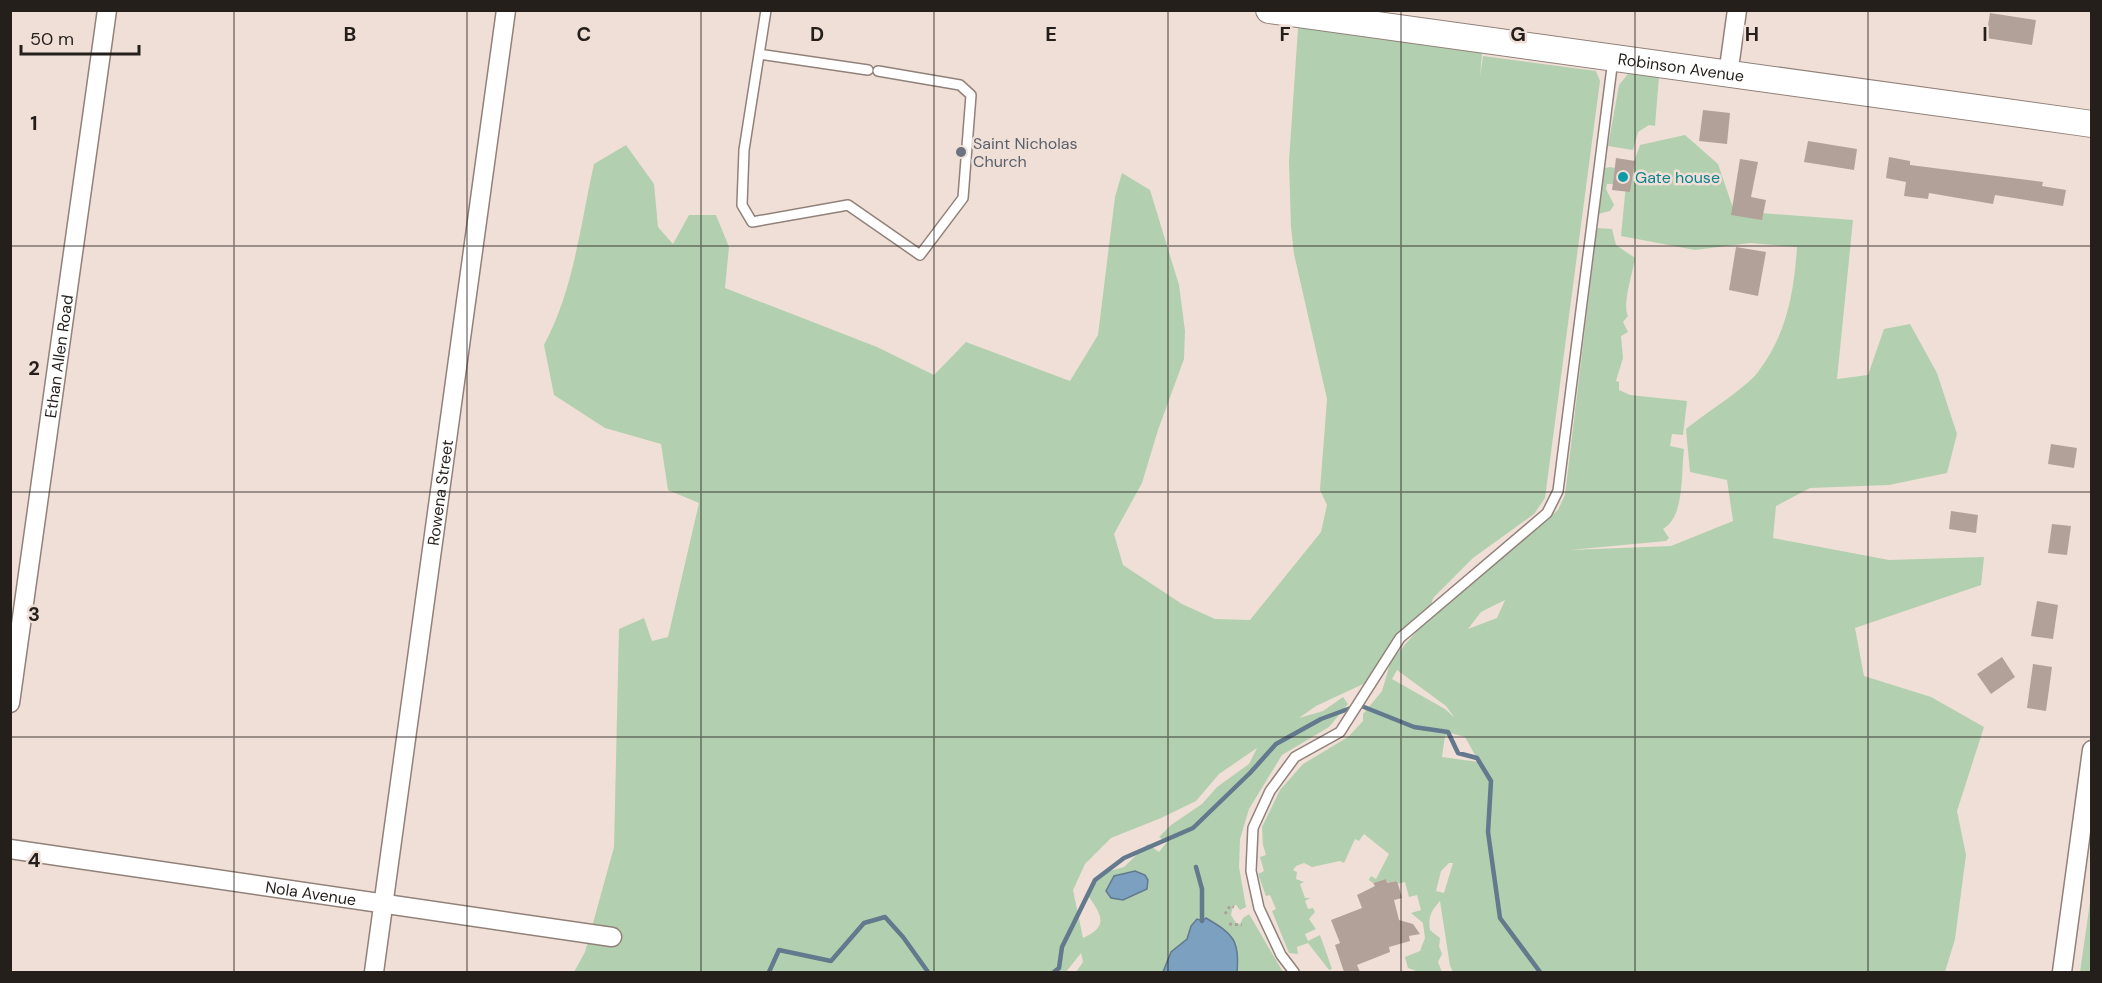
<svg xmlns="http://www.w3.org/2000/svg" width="2102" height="983" font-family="'DM Sans',sans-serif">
<rect width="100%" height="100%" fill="#f0dfd6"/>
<path fill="#b2d0af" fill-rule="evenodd" d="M1299,14L1483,40L1480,77L1483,56L1596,71L1600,81L1545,498L1534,514L1473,558L1433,598L1429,613L1400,638L1386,660L1394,657L1418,630L1558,510L1565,495L1597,228L1612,229L1616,245L1635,258C1633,272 1622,305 1628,316L1623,322L1628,332L1621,336L1623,358L1616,381L1619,382V390L1630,395L1687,401L1683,435L1672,434L1670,446L1684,449C1681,472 1685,517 1663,529L1669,538L1666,541L1570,550L1671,546L1733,521L1727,480L1690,472L1686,429C1703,415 1747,387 1758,372C1787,334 1794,292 1797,247L1750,243L1695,250L1621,236L1626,184L1640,145L1685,135L1718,164L1734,211L1853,220L1837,379L1868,375L1884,329L1910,324L1937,373L1957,434L1947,473L1889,485L1810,488L1776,506L1773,538L1889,560L1984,557L1981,585L1855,628L1864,676L1931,697L1984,727L1957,811L1966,855L1955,939L1945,972H1453L1450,966L1440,901C1431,911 1428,917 1430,930L1440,938L1439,946L1442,954L1438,962L1442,972H1419L1408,968L1405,957L1420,951L1425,938L1423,923L1411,913L1421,910L1417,895L1409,897L1405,882L1397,884L1395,881L1387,883L1386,879L1373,883L1369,880L1371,876L1376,879L1389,854L1364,834L1359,841L1355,839L1344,863L1340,861L1312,867L1304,863L1296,866L1293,870L1297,872L1296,879L1304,882L1300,884L1305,898H1310L1305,901L1308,909L1313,908L1315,912L1309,919L1316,929L1305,934L1308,941L1320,935L1332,969L1329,970L1308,943L1297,947L1298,954L1289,953L1272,911L1276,909L1270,895L1266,896L1258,874L1264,871L1260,857L1266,855L1263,845L1262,827L1280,790L1303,764L1348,737L1363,721V714L1382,691L1390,664L1385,661L1374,679L1316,706L1299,718L1323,711L1343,697L1348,704L1329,727L1282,755L1249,809L1240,839L1239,867L1246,907L1240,910L1236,905L1233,906L1231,915L1236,923L1240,924L1243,918L1249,914L1283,972H1076L1083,962L1081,953L1066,972H574L585,952L614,847L619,629L644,618L652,641L668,637L699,503L668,490L661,444L605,428L554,395L544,345C574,289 580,226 594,164L626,145L654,184L658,227L673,244L689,215H716L729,247L725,288L877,347L934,375L966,342L1070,381L1098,335L1115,197L1122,173L1150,190L1179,285L1185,331L1184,359L1158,430L1142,483L1114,534L1123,565L1182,604L1215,619L1250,620L1321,532L1327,505L1320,490L1327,399L1294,254L1291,227L1289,161ZM1505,600L1497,618L1468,629L1481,612ZM1397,670L1446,706L1455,718L1445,709L1392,679ZM1451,733L1465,737L1479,762L1442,757L1445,736ZM1257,748L1249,764L1217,787L1202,804L1171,825L1159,837L1167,842L1159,852L1148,844L1124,867L1102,873L1087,894C1100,913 1111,926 1083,938L1073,890L1085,864L1111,838L1161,818L1196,801L1219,774ZM1449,863H1453L1444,893L1436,891L1441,871Z
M1628,74L1659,77L1655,126L1649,125L1638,132L1633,150L1608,146L1619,85Z
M1610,167L1615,168L1613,184H1607L1606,189L1614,205L1610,211L1598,214L1605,168Z
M2091,895V972H2080Z"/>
<path fill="#7ca0bf" stroke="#62798e" stroke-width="1.5" d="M1135,871L1145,875L1148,880L1147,889L1123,900L1111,898L1106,891L1114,876Z
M1206,918C1233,934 1240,940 1237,972H1163L1171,952L1187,939L1191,926L1197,919L1203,921Z"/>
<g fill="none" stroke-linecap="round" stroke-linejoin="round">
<path stroke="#62798e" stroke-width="4.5" d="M1196,867L1202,889V921
M769,972L779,950L831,961L864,923L885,917L903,937L928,972
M1054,972L1059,968L1062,947L1095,880L1124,858L1193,828L1250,773L1276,744L1321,719L1359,705L1414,727L1448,732L1458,753L1477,758L1491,781L1488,832L1500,918L1540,972"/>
</g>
<path fill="#b2a199" d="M1990,13L2036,20L2032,45L1986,38Z
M1703,110L1730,113L1727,144L1699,141Z
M1808,141L1857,149L1854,170L1804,162Z
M1889,157L1910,161V165L2043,182L2042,186L2066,190L2063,206L1995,195L1993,204L1929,193L1928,199L1904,196L1906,182L1886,178Z
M1616,158L1635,161L1630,192L1612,190Z
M1740,159L1758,162L1751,197L1766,200L1762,220L1731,215Z
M1736,247L1766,252L1758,296L1729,290Z
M2051,444L2077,448L2074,468L2048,464Z
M1951,511L1978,515L1976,533L1949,529Z
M2052,524L2071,526L2067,555L2048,553Z
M2037,601L2058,605L2053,639L2031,636Z
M2002,657L2015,677L1991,694L1977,674Z
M2033,664L2052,667L2046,711L2027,708Z
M1386,879L1387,883L1396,881L1398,884L1402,898L1394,900L1399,920L1413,924L1420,934L1409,936L1410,941L1389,947L1390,952L1357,965L1360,972H1344L1335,945L1340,943L1331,920L1362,908L1357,895L1375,886L1373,883Z"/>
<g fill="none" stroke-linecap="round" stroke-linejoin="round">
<g stroke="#918179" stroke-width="12">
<path id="lane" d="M766,10L744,150L742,205L752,222L848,205L920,255L963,198L971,95L960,85L878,71
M759,54L868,70
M1294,972L1281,955L1259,908L1251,871L1253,828L1270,791L1295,757L1340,732L1400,638L1547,513L1558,491L1613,59"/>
</g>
<g stroke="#918179" stroke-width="21">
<g id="street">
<path d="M1728,75L1737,10"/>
<path id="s1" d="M10,703L107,10"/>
<path id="s2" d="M10,849L612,937"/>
<path id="s3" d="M374,972L506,10"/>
<path d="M2062,972L2092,750"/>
</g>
</g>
<g stroke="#918179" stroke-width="28">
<g id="secondary">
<path id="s4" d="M1269,10L2092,124"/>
</g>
</g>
<path stroke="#aea19a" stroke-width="3" stroke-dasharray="3 3" stroke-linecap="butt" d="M1225,914L1230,906L1234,907
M1229,924L1242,925"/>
<use href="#lane" stroke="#fff" stroke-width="9"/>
<use href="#street" stroke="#fff" stroke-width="18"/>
<use href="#secondary" stroke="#fff" stroke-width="26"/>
</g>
<path fill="none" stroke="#251f1c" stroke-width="1.5" stroke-opacity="0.55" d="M234,10V972M467,10V972M701,10V972M934,10V972M1168,10V972M1401,10V972M1635,10V972M1868,10V972M10,246H2092M10,492H2092M10,737H2092"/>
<circle fill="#6b7280" stroke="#f0dfd6" stroke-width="2" cx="961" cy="152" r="6"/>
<circle fill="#0f9aa8" stroke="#f0dfd6" stroke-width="2" cx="1623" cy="177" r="6"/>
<g text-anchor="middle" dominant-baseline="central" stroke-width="5" stroke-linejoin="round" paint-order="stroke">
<g font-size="16" fill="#251f1c" stroke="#f0dfd6">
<text stroke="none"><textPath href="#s4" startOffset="416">Robinson Avenue</textPath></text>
<text stroke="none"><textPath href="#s1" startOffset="350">Ethan Allen Road</textPath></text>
<text stroke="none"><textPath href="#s3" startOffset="484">Rowena Street</textPath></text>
<text stroke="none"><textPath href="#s2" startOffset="304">Nola Avenue</textPath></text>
</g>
<g font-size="16" fill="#5b616d" stroke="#f0dfd6" text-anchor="start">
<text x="973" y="143">Saint Nicholas<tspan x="973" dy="18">Church</tspan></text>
</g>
<g font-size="16" fill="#0d838f" stroke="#f0dfd6" text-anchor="start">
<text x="1635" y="177">Gate house</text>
</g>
</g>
<g font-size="20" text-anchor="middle" font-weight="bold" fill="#251f1c" stroke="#f0dfd6" stroke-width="5" stroke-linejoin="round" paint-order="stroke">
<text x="350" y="41">B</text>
<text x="584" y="41">C</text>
<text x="817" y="41">D</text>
<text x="1051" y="41">E</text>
<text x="1285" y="41">F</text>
<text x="1518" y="41">G</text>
<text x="1752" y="41">H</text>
<text x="1985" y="41">I</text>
<text x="34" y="130">1</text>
<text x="34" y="375">2</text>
<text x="34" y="621">3</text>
<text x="34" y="867">4</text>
</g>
<rect width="2102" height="983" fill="none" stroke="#251f1c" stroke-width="24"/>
<path d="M21 45v9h118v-9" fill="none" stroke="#251f1c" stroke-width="3"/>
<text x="30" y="45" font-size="18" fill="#251f1c" stroke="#f0dfd6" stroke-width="4.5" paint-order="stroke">50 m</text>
</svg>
